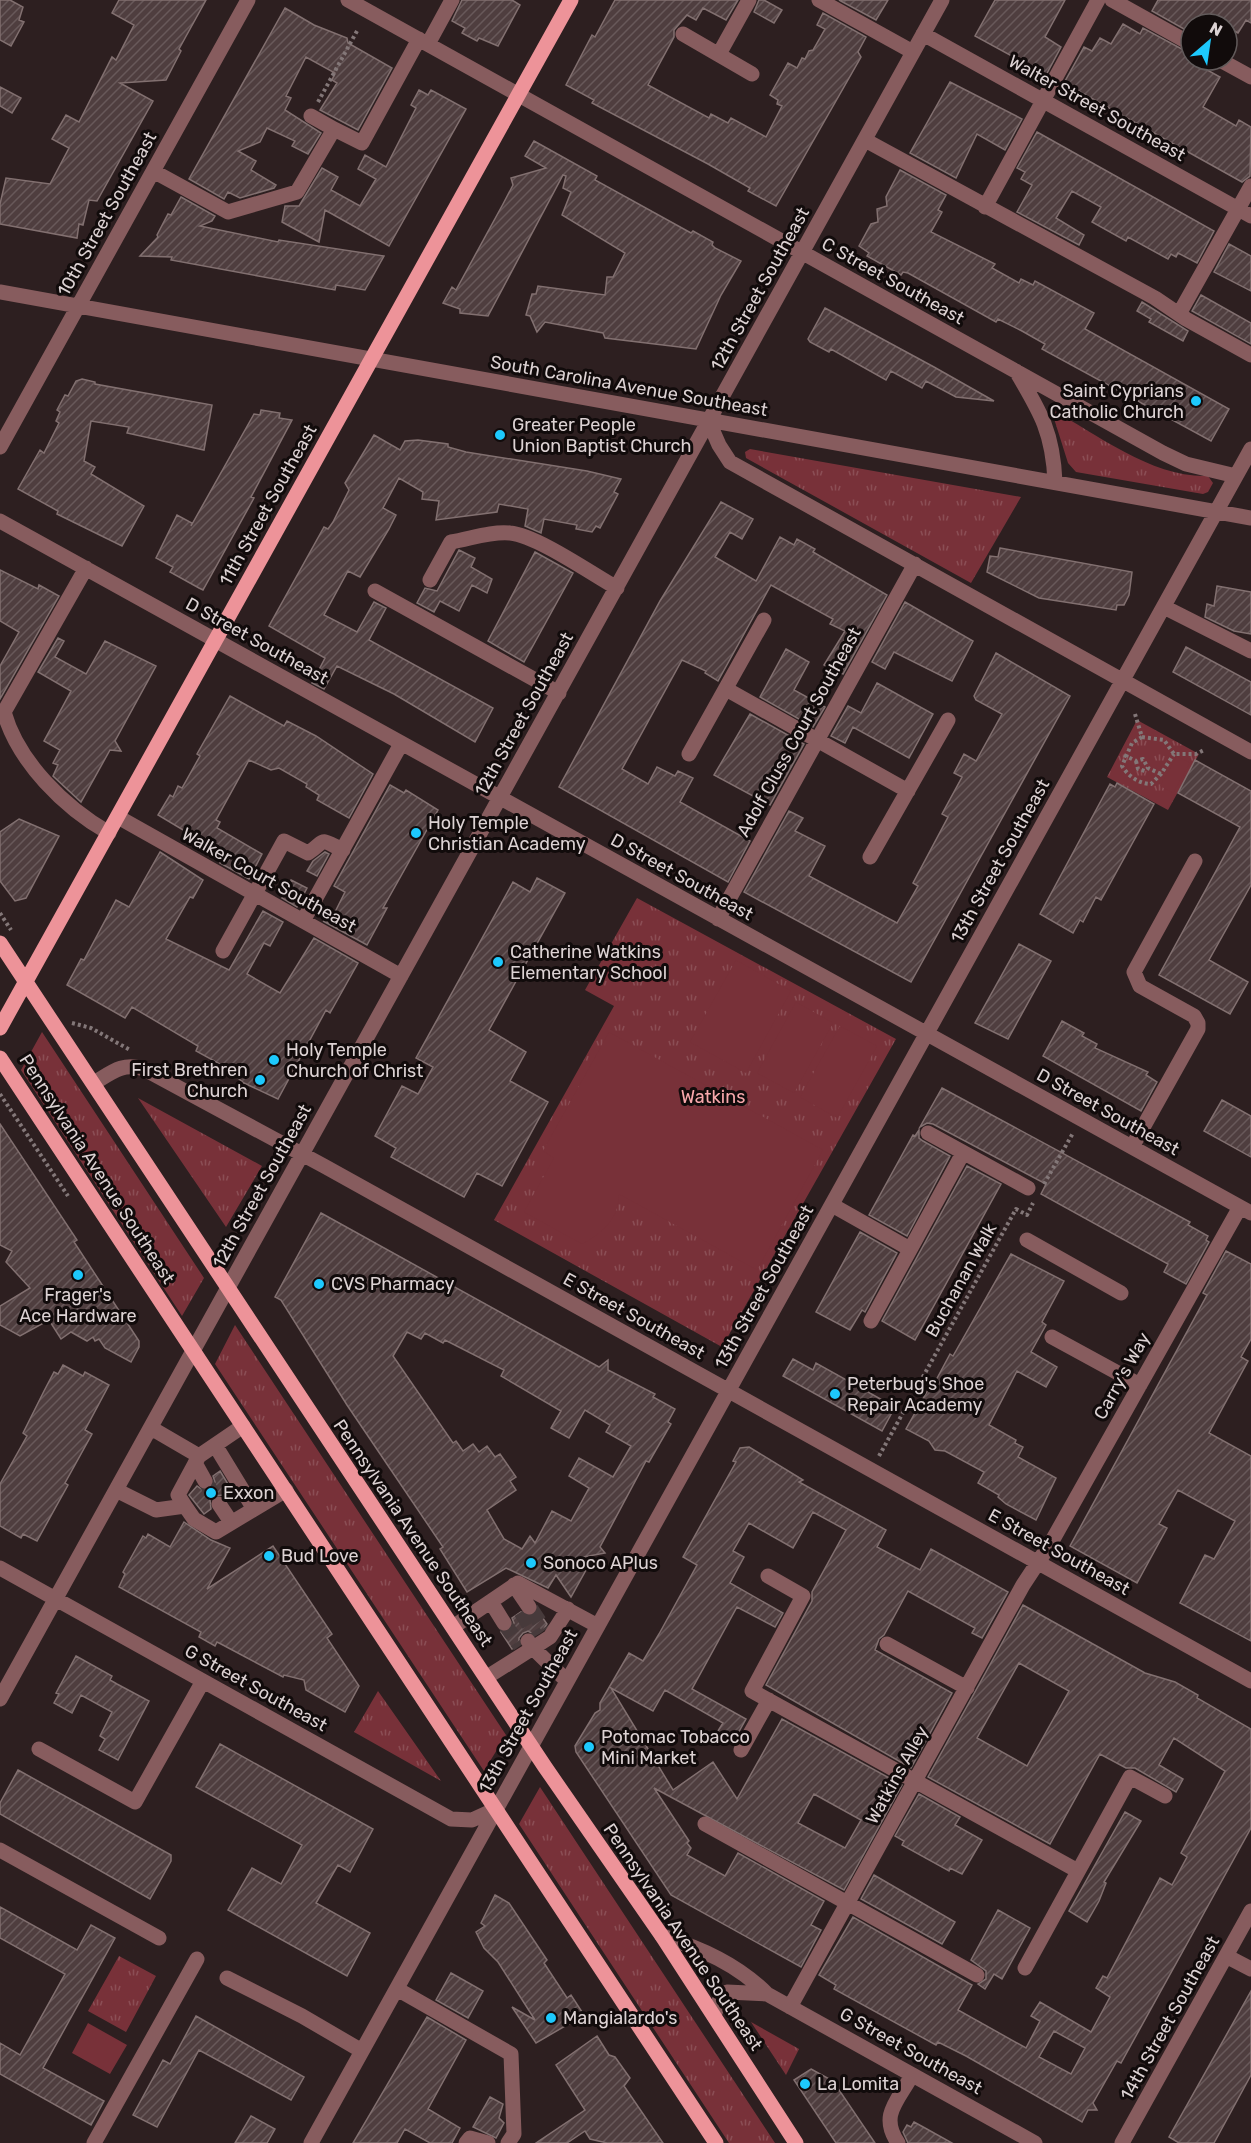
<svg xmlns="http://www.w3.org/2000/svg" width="1251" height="2143" font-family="Rubik,sans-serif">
<defs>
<pattern id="park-tufts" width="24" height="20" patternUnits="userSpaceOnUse" patternTransform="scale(1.5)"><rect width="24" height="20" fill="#783139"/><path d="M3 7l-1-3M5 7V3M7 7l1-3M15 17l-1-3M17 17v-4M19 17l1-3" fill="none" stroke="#8b4e55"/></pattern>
<pattern id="building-hatch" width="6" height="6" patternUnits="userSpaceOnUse" patternTransform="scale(1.5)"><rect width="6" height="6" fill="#4f3e3f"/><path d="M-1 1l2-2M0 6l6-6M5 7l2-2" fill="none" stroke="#68595a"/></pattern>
</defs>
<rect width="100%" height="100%" fill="#2d1f20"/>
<path fill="url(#park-tufts)" d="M1051,409C1098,435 1153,478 1208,476L1213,483L1208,492L1203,494L1076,472L1068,463Z
M750,449L1021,497L971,583L746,458L745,452Z
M1137,720L1199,754L1168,810L1107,777Z
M637,898L896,1039L722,1347L494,1220L614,1006L585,990Z
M42,1032L204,1278L182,1316L21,1070Z
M138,1098L262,1166L226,1227Z
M235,1325L506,1735L484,1771L215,1364Z
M378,1691L441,1781L354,1732Z
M540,1787L775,2143H729L519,1824Z
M119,1956L156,1976L126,2032L88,2011Z
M751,2022L799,2049L786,2075Z"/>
<path fill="#783139" d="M1177,756L1190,763L1173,793L1160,786Z
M736,960L791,991L746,1073L690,1042Z
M796,1002L833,1023L794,1093L757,1073Z
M840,1026L877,1046L837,1118L800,1097Z
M609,1032L823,1150L757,1270L619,1194C619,1218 603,1233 582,1244L524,1212L554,1158L543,1151Z
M88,2023L127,2045L110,2074L72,2053Z"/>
<path fill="url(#building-hatch)" stroke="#827070" stroke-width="1.5" fill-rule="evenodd" d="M0,0H10L23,7L19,20L24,22L11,46L0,40Z
M119,0H206L179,49L181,51L166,80L120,83L153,101L97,201L89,200L83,225L79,224L77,238L0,224V204L6,178L50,184L69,148L52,139L66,115L79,122L112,57L116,60L134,25L112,13Z
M462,0H512L520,5L498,46L479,38L477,41L462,33L465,28L452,21Z
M615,0H738L726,20L703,8L696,20L687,15L674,30V37L648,85L709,118L711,114L728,123L731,118L766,137L782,106L777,104L778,100L770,95L788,63L797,68L802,58L805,59L809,51L813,50L825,29L817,25L823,13L866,37L858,52L861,57L776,206L748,191L750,188L708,164L592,103L594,100L566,85L592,35L595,37Z
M759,0H764L782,10L774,23L754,12Z
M839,0H888L876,20Z
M995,0H1065L1045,37L1061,47L1045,77L1031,69L1032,67L975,36Z
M1158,0H1251V23L1246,20L1238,33L1227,27V24H1191V33L1152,11Z
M285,8L314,25L347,38L348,43L392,68L358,130L320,110L337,83L332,80L335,73L306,57L286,96L291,98L285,110L321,133L308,154L292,146L295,141L267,128L260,142L238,151L256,161L251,170L276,185L274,188L240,198L228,192L224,199L189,179Z
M1123,24L1140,34L1143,28L1191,54V61L1220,77L1203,107L1236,126L1239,120L1251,127L1250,176L1242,182L1064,83L1084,47L1092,51L1100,38L1111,44Z
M950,82L1022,119L1005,150L977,134L956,178L910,153Z
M0,87L21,98L12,113L0,106Z
M419,90L428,95L431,90L466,109L389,246L325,210L319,242L282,222L285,206H299L322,168L338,177L331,190L360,206L376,179L358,169L365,155L386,167L416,108L411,105Z
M1037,132L1214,231L1197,263L1178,253L1176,257L1171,254L1168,259L1128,237L1126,241L1092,222L1101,207L1072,191L1056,218L1084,235L1079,245L1017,212L1032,185L1021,179L1025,172L1017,168Z
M534,141L597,176L595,180L691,233L693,231L713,242L712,245L715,248L741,261L721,295L696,349L605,338L603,333L545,322L537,332L530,316L526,315L532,294H536L538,286L605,295L607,277H613L625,253L562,215L571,192L563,188L566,176L563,175L488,316L460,313V309L443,303L452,287L456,290L503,204L513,185L511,178L546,168L525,156Z
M900,170L946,195L938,210L942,212L931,232L995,264L992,268L1019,283L1021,279L1033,285L1035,281L1094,313L1085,329L1229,409L1211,441L1042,349L1045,344L1022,331L998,319L996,322L908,273L903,272L901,275L867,256L869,253L859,246L871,224L878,222L877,209L887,206L886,197Z
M181,197L215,216L212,221L200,226L278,242L279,240L384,256L365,290L336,285L335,290L171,260L172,257L140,256L158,237L157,235L168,214L171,215Z
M1229,244L1251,256V291L1214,272Z
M1201,295L1251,323V344L1192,311Z
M1142,302L1188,331L1183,341L1149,322L1151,319L1137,311Z
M825,308L934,367L994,401L956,397L926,381L922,388L891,371L886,380L831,349L829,352L810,342L808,339Z
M82,379L95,382V384L212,405L204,450L127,433L129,427L91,421L84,461L95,467L91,474L144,506L122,546L57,514L58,511L18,489L40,450L44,453L59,423L56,421L60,412L57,410L65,395L68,396L76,381Z
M261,410L280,413L279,418L292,420L251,497L254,498L203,590L199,588L170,572L173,567L156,558L177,515L192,523L191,526L254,414L260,415Z
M374,435L400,450L405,441L418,440L448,444V447L466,452L587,471L621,479L614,492L618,494L600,528L596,526L592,532L576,529L577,525L544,519L541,533L525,526L528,509L499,504L497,512L436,520L439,501L422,499L423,492L399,478L383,508L396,515L389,529L360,577L348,571L324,615L357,632L374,602L386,608L369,640L493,708L475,742L394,694L337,666L324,689L312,683L325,658L269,626L324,527L328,529L333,522L349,490L345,483Z
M721,502L753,519L742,539L730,532L715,557L756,581L780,537L794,545L797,539L815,549L813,552L887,595L843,674L824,665L845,631L830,624L833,619L771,585L718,681L705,673L706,671L682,660L622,769L648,784L657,767L675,776L678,771L693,778L680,802L750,841L728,882L559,787L660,601Z
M1000,548L1132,572L1129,595L1124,605H1117L1116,610L1039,598L987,572L990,556L998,557Z
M459,550L475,558L471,567L492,579L487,593L472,585L459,611L440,601L434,612L417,603L425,588L437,591Z
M535,552L573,573L524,662L488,641Z
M0,570L38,589L39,585L59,596L0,699V666L19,632L0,621Z
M1217,586L1251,592V634L1234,631L1205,617L1207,604L1214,606Z
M905,602L973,641L952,681L894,652L885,669L872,662Z
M58,638L64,641L55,657L86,674L105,641L156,666L115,741L121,751L110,750L81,802L53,776L58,765L53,763L60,750L44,741L71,691L38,672Z
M1186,647L1251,682V715L1173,672Z
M786,649L809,662L794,690L825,707L813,727L760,697Z
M996,653L1070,696L911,982L744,892L789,811L803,818L795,831L825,846L809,876L897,923L918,886L913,883L948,817L942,814L962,777L954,773L964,754L976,761L1002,714L976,700L974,696Z
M877,683L933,714L909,758L853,727L845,743L831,736L848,706L861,713Z
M230,696L284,726L287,721L316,736L373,774L349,818L317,800L319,795L306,787L307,784L279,768L271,770L249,760L216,820L220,822L217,828L262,854L249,879L220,863L225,855L158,815L170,795L173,797L178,786L182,788L200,756L197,754Z
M750,714L804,744L770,805L714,775Z
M1195,760L1251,791V885L1209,960L1248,982L1230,1014L1159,975L1240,827L1178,793Z
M1117,783L1154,804L1101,900L1096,897L1083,922L1080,920L1073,933L1040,914L1110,784L1115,787Z
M390,785L404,793L406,790L438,810L383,908H387L367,945L323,921L330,922L345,892L334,886Z
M19,819L59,836L26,898L15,901L0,881V832Z
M160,852L203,880L193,898L190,897L166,939L229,970L263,911L283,922L270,946L264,943L247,974L280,993L314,938L358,963L330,1013L326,1010L278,1099L244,1083L238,1078L240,1075L196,1051L198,1046L132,1007L125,1018L67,985L81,959L84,960L116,900L129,907Z
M325,852L329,854L317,876L307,871L313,861Z
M537,878L565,893L489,1030L526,1052L510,1081L548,1102L502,1186L477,1173L464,1197L391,1157L396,1148L375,1136L402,1086L418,1094L433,1067L416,1058L513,882L530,892Z
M291,880L307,888L297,907L282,898Z
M1019,944L1051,961L1008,1039L975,1023Z
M1062,1021L1084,1033L1082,1036L1097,1044L1095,1048L1148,1072L1146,1075L1157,1082L1141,1111L1043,1056Z
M942,1088L1190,1222L1188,1225L1208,1236L1206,1240L1209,1242L1186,1284L1164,1272L1168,1264L1041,1194L1046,1184L933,1124L927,1123L920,1127Z
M1222,1100L1251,1116V1157L1204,1131Z
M0,1124L77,1240L74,1242L139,1341V1347L131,1362L105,1348L99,1339L95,1341L93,1337L87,1341L71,1332L61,1339L49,1320L20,1336L0,1325V1306L30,1288L6,1262L12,1251L0,1245Z
M919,1130V1138L923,1141L950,1156L907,1236L869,1215L913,1135L915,1136Z
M967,1166L1001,1184L915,1340L882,1321Z
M321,1213L599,1367L608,1360V1370L655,1394L653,1397L675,1409L668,1422L671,1424L649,1462L646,1461L600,1547L605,1553L578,1558L586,1570L571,1597L556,1575L548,1588L506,1568L467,1592L440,1549L443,1547L347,1405L281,1300L275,1297ZM407,1332L421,1339L425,1333L443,1343L445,1340L504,1370L501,1376L561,1411L551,1428L569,1438L585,1410L610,1425L606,1432L631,1446L613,1477L579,1458L569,1476L589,1488L571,1521L552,1511L535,1543L530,1536L522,1549L504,1539L487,1510L516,1490L510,1481L516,1477L500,1454L495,1457L487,1446L479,1452L473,1444L463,1451L456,1441L453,1443L393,1356Z
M860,1232L897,1253L865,1312L862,1310L850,1330L816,1312Z
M1226,1251L1251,1264V1339L1241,1357L1248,1361L1209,1433L1251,1456V1641L1180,1603L1205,1555L1214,1559L1235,1521L1178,1490L1159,1524L1167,1528L1137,1583L1070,1546L1207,1295L1203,1293Z
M1011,1254L1064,1281L1042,1322L1046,1325L1031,1352L1057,1367L1046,1387L1017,1371L989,1425L1016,1440L1015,1443L1023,1447L1018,1457L1056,1478L1036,1520L1006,1504L998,1497L999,1495L978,1483L984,1472L945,1451L935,1450L929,1441L906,1429L933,1381L935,1382L950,1354L953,1356Z
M793,1359L813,1370L816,1363L895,1407L882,1431L783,1376Z
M63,1365L83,1376L85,1372L109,1385L85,1430L92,1434L65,1483L68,1485L37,1541L23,1534L21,1538L0,1526V1484L27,1436L23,1433L44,1391L54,1372L58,1374Z
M749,1447L803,1480L799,1482L886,1530L877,1547L920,1570L931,1549L1008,1592L982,1638L972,1633L975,1628L908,1591L884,1635L879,1639L875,1650L952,1693L911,1768L766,1685L812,1601V1592L846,1530L813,1512L793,1548L749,1523L733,1551L744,1557L730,1583L783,1613L775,1627L737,1607L692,1689L746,1719L732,1744L716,1734L723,1723L665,1690L653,1711L611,1688L673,1790L713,1762L737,1799L782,1719L902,1785L844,1890L654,1788L689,1841L687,1843L691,1848L687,1855L725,1876L738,1853L824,1901L811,1925L821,1930L801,1967L671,1895L576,1752L575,1746L595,1713L600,1710V1703L629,1653L643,1661L659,1634L697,1565L683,1557L736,1462L733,1461L740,1448ZM814,1794L861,1820L845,1848L798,1823Z
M220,1471L234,1494L227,1499L223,1495L214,1496L210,1500L211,1509L204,1514L189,1495L197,1486L204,1491L210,1489L215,1482L213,1476Z
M184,1522L211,1540L230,1548L207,1589L273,1546L332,1634L327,1638L359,1686L345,1712L306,1690L304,1680L284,1675L283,1677L221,1644L217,1642L215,1646L199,1637L201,1632L119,1587L125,1574L123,1572L143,1536L146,1538L148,1534L170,1547Z
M1023,1605L1145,1673L1175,1682L1198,1695L1197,1698L1251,1729V1828L1121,2063L1117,2061L1093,2103L1097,2110H1088L1082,2122L966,2056L938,2042L936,2045L834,1989L836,1985L819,1975L853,1917L972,1985L958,2010L1026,2048L1040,2021L1031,2016L1040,2002L1091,2032L1110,1997L1096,1988L1103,1976L1107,1978L1160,1878L1172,1885L1187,1857L1181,1853L1225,1771L1174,1738L1159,1765L1183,1779L1176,1792L1135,1768H1126L1100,1754L1050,1844L928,1777ZM1019,1663L1069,1691L1027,1766L977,1738ZM1054,2031L1085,2048L1071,2074L1039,2057Z
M538,1611L547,1624L543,1630L535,1635L528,1631L523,1633L519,1638V1645L512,1649L501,1632L510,1631L514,1623L512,1618L521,1612L530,1617Z
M76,1656L112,1676L110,1680L117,1684L149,1701L118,1760L99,1750L105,1739L100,1736L112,1712L81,1695L72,1713L54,1703L59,1694L56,1693Z
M220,1744L373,1829L350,1872L338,1865L316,1903L370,1933L347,1976L228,1910L252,1868L281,1884L302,1845L196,1787Z
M18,1770L171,1855V1861L150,1899L0,1814V1803Z
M919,1794L960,1817L955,1825L982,1840L962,1874L950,1868L949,1871L902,1845L904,1841L895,1836Z
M1125,1812L1141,1821L1104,1882L1106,1883L1099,1901L1087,1922L1069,1911Z
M874,1875L955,1922L942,1944L861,1899Z
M495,1895L509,1903L547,1960L544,1963L567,1998L571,1995L584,2015L536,2043L512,2007L535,2020L498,1962L484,1948L476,1932L485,1926L481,1923Z
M0,1907L77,1950L91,1925L115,1938L43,2068L104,2101L91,2125L0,2074V2043L20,2055L65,1974L0,1938Z
M998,1910L1030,1928L1002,1979L994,1974L985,1989L978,1984L986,1979V1971L971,1960Z
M451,1973L483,1991L468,2018L436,2000Z
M1251,1991V2075L1214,2143H1179L1169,2137Z
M196,2016L304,2077L291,2100L199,2050L157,2127L133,2115L163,2060L170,2064Z
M427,2017L466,2040L428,2109L460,2128L452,2143H430L405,2129L397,2143H353Z
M597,2036L609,2055L615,2057L630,2078L624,2086L663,2143H607L590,2139L585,2131L567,2143H536L585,2110L556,2065Z
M811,2069L833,2081L875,2143H836L794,2080Z
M490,2097L503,2104L499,2118L504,2123L496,2138L473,2127Z
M251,2116L275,2129L267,2143H235Z
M914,2122L925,2128L952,2143H908L903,2132L907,2125L911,2127Z"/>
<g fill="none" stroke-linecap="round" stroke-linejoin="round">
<path stroke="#473a3b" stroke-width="15" stroke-dasharray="15 8" stroke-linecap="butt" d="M205,1481L219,1504
M531,1609L545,1630
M521,1612L536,1636
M504,1623L520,1646"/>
<path stroke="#837778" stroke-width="4" stroke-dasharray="3 3" stroke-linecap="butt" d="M318,102L357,31
M1135,714L1142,737L1164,740L1174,754H1196L1204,750
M1142,737L1132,743L1122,766C1128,776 1139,784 1151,784L1161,774L1174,754
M1124,755L1136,761L1143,759L1148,768L1161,774
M1136,761L1138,769L1145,771L1148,768
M0,913L11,930
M72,1023L91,1028L130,1050
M0,1094L68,1196
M1044,1184L1073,1133
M879,1456L1016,1209L1027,1215L1033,1203"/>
<path stroke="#875c5e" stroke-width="15" d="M348,0L1163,453L1186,464L1236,476
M819,0L913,52
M1112,0L1191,44
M683,34L752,74
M923,34L1251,216
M428,44L452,0
M719,54L749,0
M1220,60L1251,77
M311,116L334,129
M865,140L1155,298L1186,319L1251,355
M153,171L228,212L297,192L334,129L362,143L419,39
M985,207L1098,0
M0,292L1251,518
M1179,314L1251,186
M1016,371C1041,413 1053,433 1055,482
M709,422L719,445L730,462L1251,752
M0,447L248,0
M0,521L1251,1213
M86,568L4,712C18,762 65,808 109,833
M430,580L451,542C470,539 491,531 510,533C536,535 592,574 617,588
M375,591L559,693
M1164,607L1251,651
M726,689L908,791
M689,754L764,620
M118,817L401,976
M870,857L948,720
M718,919L915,564
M303,921L401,744
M223,951L284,841L308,853C328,840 316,837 343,850
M94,1083C112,1072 123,1062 144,1069L324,1166L1251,1681
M928,1133L1028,1188
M1132,1147L1198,1029V1023L1194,1016L1140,986L1134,972L1195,861
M832,1205L910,1249
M1027,1240L1121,1293
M871,1321L963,1153
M1052,1337L1140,1385
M151,1428L199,1456L243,1426
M215,1445L254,1509
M195,1463L205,1481
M116,1490L156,1510L185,1506L194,1519L216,1532L286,1490
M219,1504L231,1522
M185,1506L178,1495L199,1456
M0,1568L451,1819L472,1820L496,1809
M768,1576L803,1596L752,1691L1078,1871
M514,1585L529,1607
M491,1602L504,1623
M453,1627L518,1583L598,1626
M528,1641L533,1648L550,1637L568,1609
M887,1644L967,1688
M487,1677L533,1648L567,1681
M0,1699L942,0
M39,1749L135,1802L203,1681
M741,1750L769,1700
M705,1824L977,1975
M0,1850L159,1938
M662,1936C702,1949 737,1964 767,1994L1035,2143
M1226,1956L1251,1969
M1025,1968L1130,1777L1165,1796
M227,1978L302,2016L362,2051
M397,1989L511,2054L514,2134L508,2143
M790,2007L1023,1585L1052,1541L1240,1207
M714,2016L719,2001L727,1992L767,1994
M94,2143L197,1959
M311,2143L1251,449
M466,2143L470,2138L488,2143
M898,2143C879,2115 898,2101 912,2075
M1122,2143L1251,1911"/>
<path stroke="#ed9399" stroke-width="15" d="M0,943L545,1767L662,1936L796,2143
M0,1028L571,0
M0,1058L716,2143"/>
</g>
<g fill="#1dc9fd" stroke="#110b0b" stroke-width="2">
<circle cx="1196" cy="401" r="6"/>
<circle cx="500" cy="435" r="6"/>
<circle cx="416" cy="833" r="6"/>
<circle cx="498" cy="962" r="6"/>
<circle cx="274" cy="1060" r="6"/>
<circle cx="260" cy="1080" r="6"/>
<circle cx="78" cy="1275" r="6"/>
<circle cx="319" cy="1284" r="6"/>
<circle cx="835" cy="1394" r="6"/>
<circle cx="211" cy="1493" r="6"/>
<circle cx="269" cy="1556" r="6"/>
<circle cx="531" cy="1563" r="6"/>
<circle cx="589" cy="1747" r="6"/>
<circle cx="551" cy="2018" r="6"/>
<circle cx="805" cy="2084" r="6"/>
</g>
<g text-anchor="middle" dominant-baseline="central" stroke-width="6" stroke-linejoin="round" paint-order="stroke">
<g font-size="18" fill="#dcd2d3" stroke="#110b0b">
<text transform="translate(1097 108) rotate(29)">Walter Street Southeast</text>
<text transform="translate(107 214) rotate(-61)">10th Street Southeast</text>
<text transform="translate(893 281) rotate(29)">C Street Southeast</text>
<text transform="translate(760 289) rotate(-61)">12th Street Southeast</text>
<text transform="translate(629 386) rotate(10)">South Carolina Avenue Southeast</text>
<text transform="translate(268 505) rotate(-61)">11th Street Southeast</text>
<text transform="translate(257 641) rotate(29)">D Street Southeast</text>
<text transform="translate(524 714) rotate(-61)">12th Street Southeast</text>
<text transform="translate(799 732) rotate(-61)">Adolf Cluss Court Southeast</text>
<text transform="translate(1000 861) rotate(-61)">13th Street Southeast</text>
<text transform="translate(682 877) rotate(29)">D Street Southeast</text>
<text transform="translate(269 880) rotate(29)">Walker Court Southeast</text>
<text transform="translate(1108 1112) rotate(29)">D Street Southeast</text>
<text transform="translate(97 1169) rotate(57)">Pennsylvania Avenue Southeast</text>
<text transform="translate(262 1186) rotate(-61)">12th Street Southeast</text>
<text transform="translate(961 1280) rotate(-61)">Buchanan Walk</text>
<text transform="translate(764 1287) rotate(-61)">13th Street Southeast</text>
<text transform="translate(634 1316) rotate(29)">E Street Southeast</text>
<text transform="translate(1122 1376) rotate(-61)">Carry's Way</text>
<text transform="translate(413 1533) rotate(56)">Pennsylvania Avenue Southeast</text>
<text transform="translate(1059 1552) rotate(29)">E Street Southeast</text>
<text transform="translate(256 1688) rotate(29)">G Street Southeast</text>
<text transform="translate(528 1711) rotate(-61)">13th Street Southeast</text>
<text transform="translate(897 1775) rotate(-61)">Watkins Alley</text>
<text transform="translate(683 1937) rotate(56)">Pennsylvania Avenue Southeast</text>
<text transform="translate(1170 2018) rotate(-61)">14th Street Southeast</text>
<text transform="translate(911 2051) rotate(29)">G Street Southeast</text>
</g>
<g font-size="18" fill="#dcd2d3" stroke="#110b0b" text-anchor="start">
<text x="1184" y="391" text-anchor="end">Saint Cyprians<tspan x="1184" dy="21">Catholic Church</tspan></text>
<text x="512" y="425">Greater People<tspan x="512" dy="21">Union Baptist Church</tspan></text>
<text x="428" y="823">Holy Temple<tspan x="428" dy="21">Christian Academy</tspan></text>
<text x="510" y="952">Catherine Watkins<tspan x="510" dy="21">Elementary School</tspan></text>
<text x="286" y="1050">Holy Temple<tspan x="286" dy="21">Church of Christ</tspan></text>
<text x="248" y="1070" text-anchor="end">First Brethren<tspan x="248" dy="21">Church</tspan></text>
<text x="331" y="1284">CVS Pharmacy</text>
<text x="78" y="1295" text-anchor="middle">Frager's<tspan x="78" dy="21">Ace Hardware</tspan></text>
<text x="847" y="1384">Peterbug's Shoe<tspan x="847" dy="21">Repair Academy</tspan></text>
<text x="223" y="1493">Exxon</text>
<text x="281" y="1556">Bud Love</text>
<text x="543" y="1563">Sonoco APlus</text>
<text x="601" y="1737">Potomac Tobacco<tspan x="601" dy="21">Mini Market</tspan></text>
<text x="563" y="2018">Mangialardo's</text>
<text x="817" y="2084">La Lomita</text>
</g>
<g font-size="18" fill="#f8a8ac" stroke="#110b0b">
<text x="713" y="1097">Watkins</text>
</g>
</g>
<g transform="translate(1209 42) rotate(29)"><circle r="28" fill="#110b0b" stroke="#625b5b" stroke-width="1.5"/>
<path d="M0-4.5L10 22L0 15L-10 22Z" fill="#1dc9fd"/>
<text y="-9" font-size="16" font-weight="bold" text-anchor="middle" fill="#dcd2d3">N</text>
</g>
</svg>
